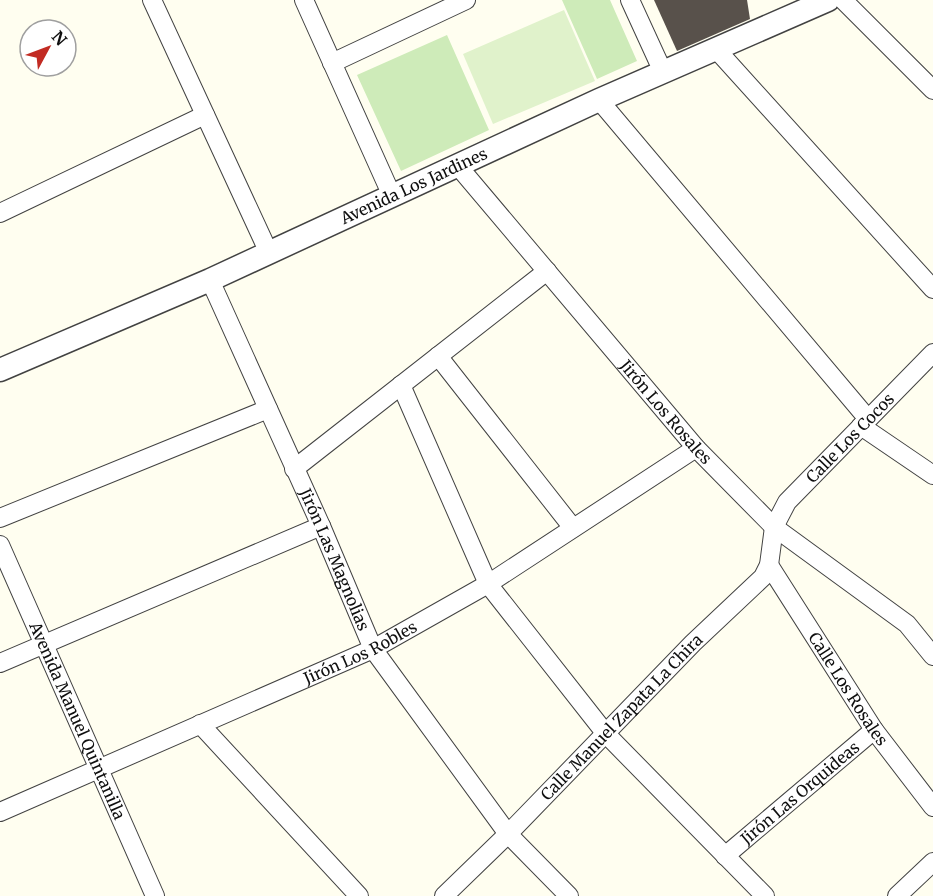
<svg xmlns="http://www.w3.org/2000/svg" width="933" height="896" font-family="Merriweather,serif">
<rect width="100%" height="100%" fill="#fffef0"/>
<path fill="#ceebb9" d="M562,0H610L637,61L597,79Z
M447,35L489,130L401,171L357,75Z"/>
<path fill="#e0f2cb" d="M564,10L595,81L493,124L463,54Z"/>
<path fill="#58514b" d="M654,0H747L750,19L677,51Z"/>
<g fill="none" stroke-linecap="round" stroke-linejoin="round">
<g stroke="#424242" stroke-width="20">
<g id="minor">
<path d="M152,0L269,253"/>
<path d="M304,0L392,196"/>
<path d="M630,0L663,72"/>
<path d="M843,0L933,90"/>
<path d="M716,49L933,289"/>
<path d="M332,63L466,0"/>
<path d="M599,100L868,419"/>
<path id="s1" d="M458,166L696,448L774,527L907,624L933,656"/>
<path d="M0,213L205,115"/>
<path id="s2" d="M210,280L321,526L373,649L508,834L569,896"/>
<path d="M438,356L573,528"/>
<path d="M401,385L488,584L606,734L765,896"/>
<path d="M861,426L933,475"/>
<path d="M294,469L547,271"/>
<path d="M0,518L268,409"/>
<path id="s3" d="M0,545L155,896"/>
<path id="s4" d="M769,565L874,730L933,807"/>
<path d="M0,663L321,526"/>
<path d="M200,724L359,896"/>
<path id="s5" d="M0,812L373,649L488,584L696,448"/>
<path id="s6" d="M725,856L874,730"/>
<path id="s7" d="M444,896L508,834L693,643L763,577L769,565L774,527L787,502L933,353"/>
<path d="M897,896L933,862"/>
</g>
</g>
<g stroke="#424242" stroke-width="25">
<g id="tertiary">
<path id="s8" d="M0,370L210,280L599,100L828,0"/>
</g>
</g>
<use href="#minor" stroke="#fff" stroke-width="18"/>
<use href="#tertiary" stroke="#fff" stroke-width="22"/>
</g>
<g text-anchor="middle" dominant-baseline="central" stroke-width="6" stroke-linejoin="round" paint-order="stroke">
<g font-size="16" fill="#0f0f0f" stroke="#fff">
<text stroke="none"><textPath href="#s8" startOffset="453">Avenida Los Jardines</textPath></text>
<text stroke="none"><textPath href="#s1" startOffset="322">Jirón Los Rosales</textPath></text>
<text stroke="none"><textPath href="#s7" startOffset="621">Calle Los Cocos</textPath></text>
<text stroke="none"><textPath href="#s2" startOffset="306">Jirón Las Magnolias</textPath></text>
<text stroke="none"><textPath href="#s5" startOffset="394">Jirón Los Robles</textPath></text>
<text stroke="none"><textPath href="#s4" startOffset="147">Calle Los Rosales</textPath></text>
<text stroke="none"><textPath href="#s7" startOffset="252">Calle Manuel Zapata La Chira</textPath></text>
<text stroke="none"><textPath href="#s3" startOffset="192">Avenida Manuel Quintanilla</textPath></text>
<text stroke="none"><textPath href="#s6" startOffset="98">Jirón Las Orquideas</textPath></text>
</g>
</g>
<g transform="translate(48 48) rotate(49)"><circle r="28" fill="#ffffff" stroke="#9f9f9f" stroke-width="1.5"/>
<path d="M0-4.5L10 22L0 15L-10 22Z" fill="#c22b23"/>
<text y="-9" font-size="16" font-weight="bold" text-anchor="middle" fill="#0f0f0f">N</text>
</g>
</svg>
